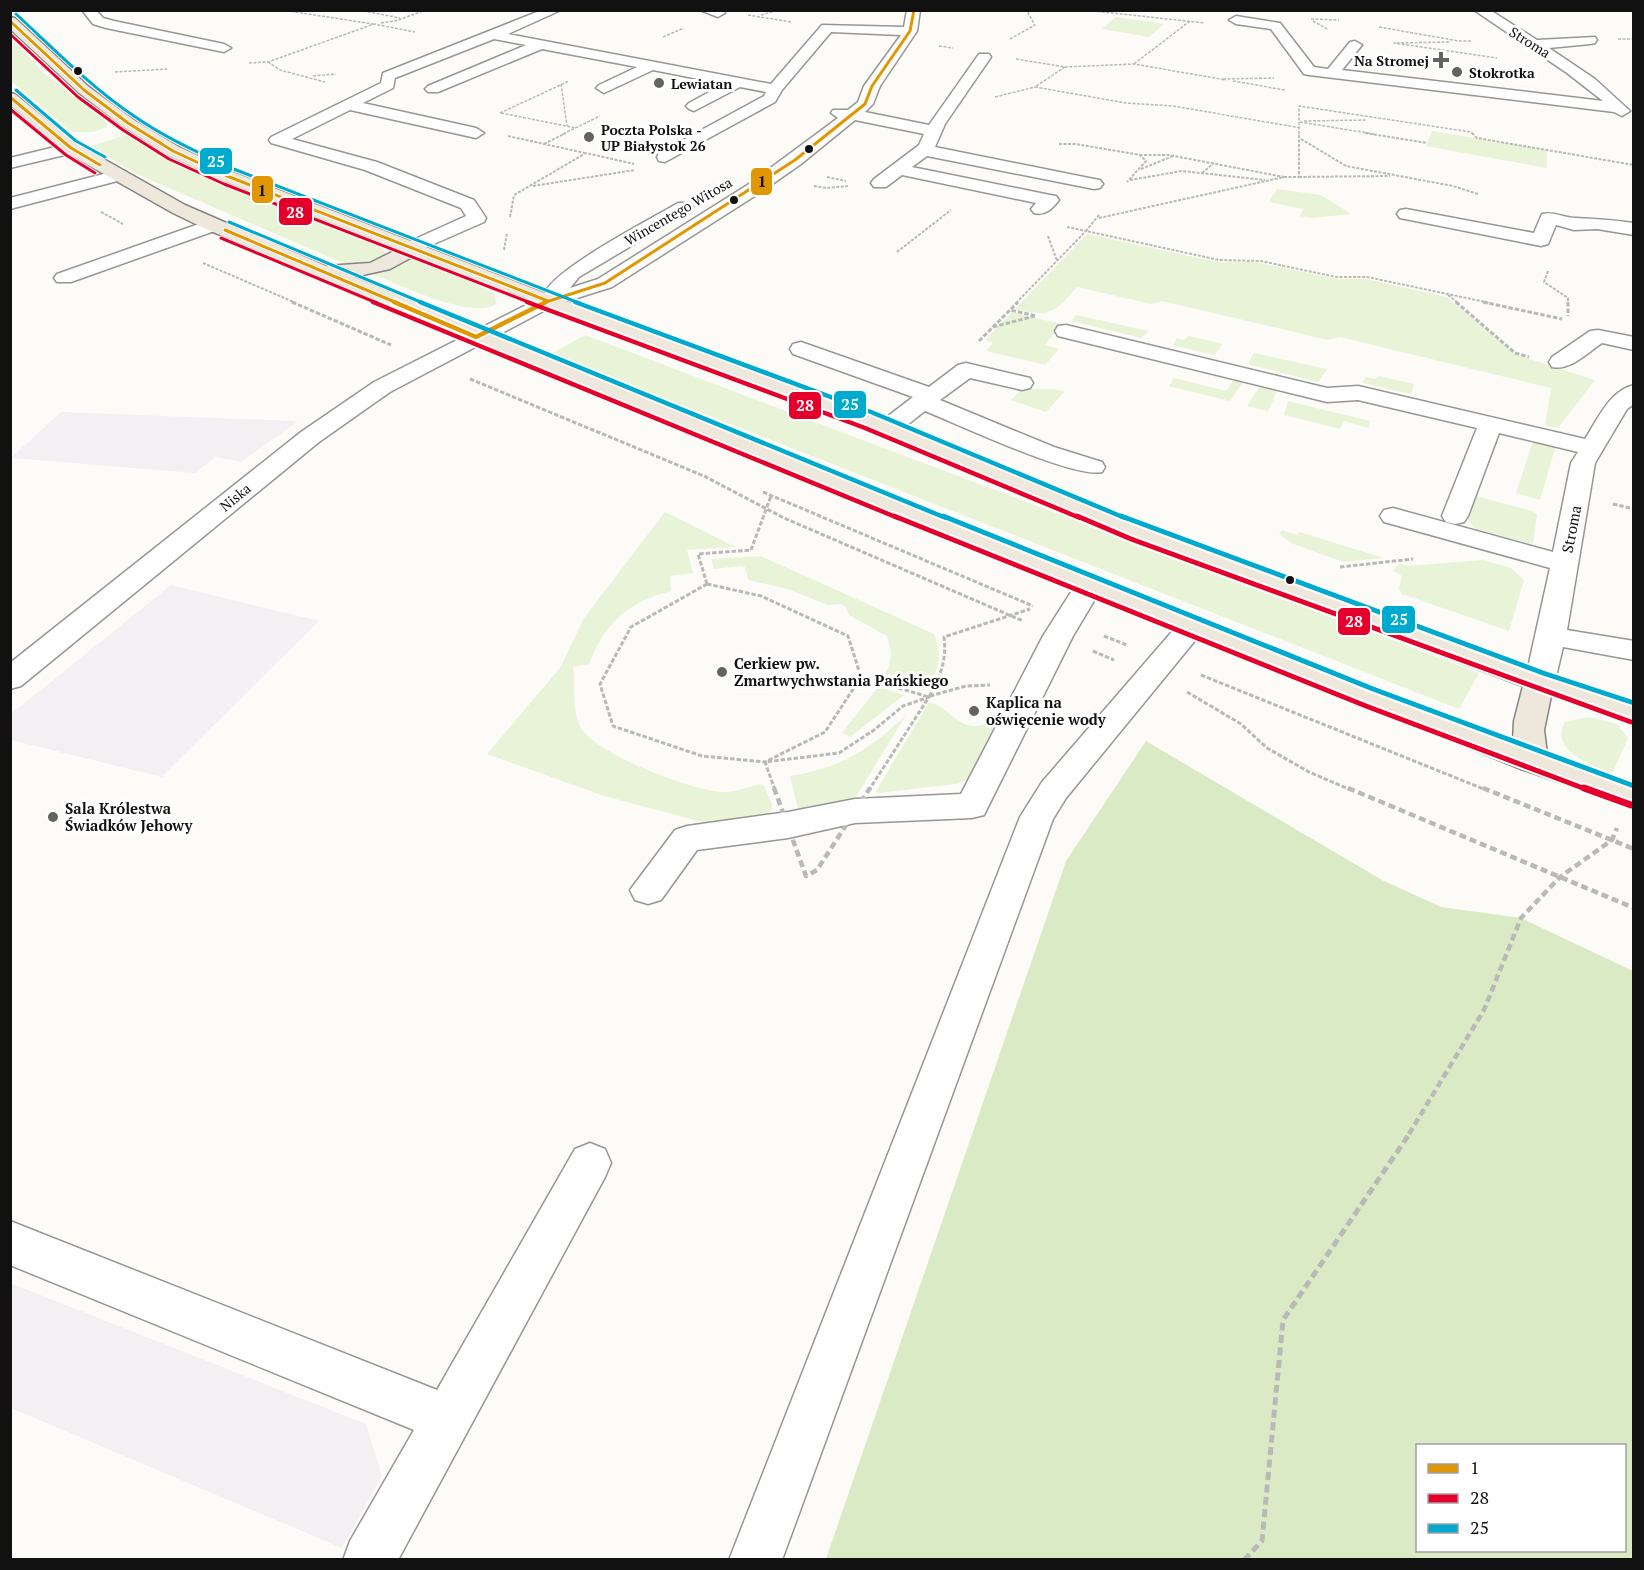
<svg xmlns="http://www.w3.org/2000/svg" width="1644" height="1570" font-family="'PT Serif',serif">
<rect width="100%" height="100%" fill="#fdfbf7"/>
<path fill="#f4eff3" d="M61,412L298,421L241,462L215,457L195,473L11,458Z
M171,585L319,621L162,777L11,740V714Z
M10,1283L366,1424L382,1476L342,1548L11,1408Z"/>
<path fill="#e9f3d7" d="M1116,17L1164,24L1149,37L1102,29Z
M11,38L43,72L107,123V127L93,132H72L11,81Z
M1432,131L1547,150V168L1426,146Z
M126,135C211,181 292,214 382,248L386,253C379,266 361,265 348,265L134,173L91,146Z
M1277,189L1321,195L1351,214L1311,218L1300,216L1303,209L1269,202Z
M1087,234L1217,262H1256L1336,279H1366L1447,297L1517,355L1595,380L1558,428L1545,426L1551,388L1340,337L1328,340L1162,301L1151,304L1077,287C1054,313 1050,318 1015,309Z
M410,258L483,287L495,295L496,304C472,321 396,283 370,273Z
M1012,312L1061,324L1045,345L1059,349L1045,365L986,351L993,343L985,340Z
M1076,315L1149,331L1141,338L1071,321Z
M585,335L1479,673L1459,709L551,354Z
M1189,336L1223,344L1214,355L1173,345L1177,338L1184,340Z
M1254,353L1327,369L1318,382L1248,364Z
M1379,376L1414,384L1411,394L1363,383L1365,377L1375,379Z
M1174,378L1226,391L1233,381L1245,379L1230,401L1169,386Z
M1262,383L1279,387L1268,411L1247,406Z
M1022,389H1055L1064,392L1046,412L1011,400Z
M1288,401L1370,421L1369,428L1344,421L1340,429L1284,415Z
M1534,438L1556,445L1540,500L1516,493Z
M1476,496L1532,511L1537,515L1533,544L1476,529L1468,520Z
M665,512L736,547L687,550L693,573L670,576L671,591C628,602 605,623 589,664L573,667C575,685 572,709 580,726C592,753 695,792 724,792C735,792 749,787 760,784L764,786L772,804L771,811L765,816L714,825L604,796L487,754L560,668L584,618Z
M1282,530L1297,535L1299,532L1384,558L1343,562L1291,543L1279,534Z
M761,556L934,634C942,654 942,675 921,687L884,676C893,662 892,652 887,636L849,615L846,607L841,604L828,605L788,589L748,580L745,567L741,566L714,569L711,559Z
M1483,560L1511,568L1524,580L1509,631L1402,594L1399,588L1402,576L1393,571L1399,563L1408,566Z
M878,687L904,695L850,737L842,733Z
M929,702C948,706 956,727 976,726C987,726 995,718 1003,716L970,779L956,784L878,793L876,791Z
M906,715L854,800L798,809L790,776C841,768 869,750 906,715Z
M1589,717L1617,724L1628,738L1612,774C1591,764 1549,751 1565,722Z"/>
<path fill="#daeac4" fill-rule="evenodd" d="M1146,741L1382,880L1441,907L1521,918L1633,971V1559H826L1066,861ZM1418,1446H1624V1550H1418Z"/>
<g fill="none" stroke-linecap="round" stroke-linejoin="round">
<g stroke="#979695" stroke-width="3">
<path id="minor" d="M82,10H96L103,18L114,21L224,44L231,48L224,52L106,28L93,24Z
M542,10H561L508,34L771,84L822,25L904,27L907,10H920L917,31L880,86L873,104L865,112L929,125L979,54H989L991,57L945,124L935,147L1094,179L1100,180L1103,184L1100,188L1094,189L927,156L912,167L1050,195L1056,196L1059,200C1052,209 1045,216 1034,213L1031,209L1036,203L902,175L886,187H874L871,183L874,179L919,145L924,134L855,120L801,164L761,192L612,287L555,305L390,392L319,442L21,686L10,689V663L301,432L374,382L544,296C547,272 653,218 678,203H690L693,207L690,211L579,277L570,288L598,279L749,184L838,118L831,113L833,110H848L858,102L864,86L901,35L831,32L782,90L775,102L665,162L659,161L657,157L659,153L764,96L766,92L740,87L694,111L689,109L686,106L689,103L724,84L653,70L604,93L596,88L599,85L637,67L542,49L438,92H428L425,89L428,86L526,45L494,39L395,78L393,88L363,103L476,128L484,133L476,138L350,110L292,139L377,162L474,200L486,218L484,222L411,254L404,252L401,248L404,244L466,216L461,208L365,170L271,143L269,140L271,137L381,83L383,73Z
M700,10H723L725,13L718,17Z
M1474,10H1490L1537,40L1595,37L1597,40L1595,43L1590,44L1549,48L1595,79L1630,111L1622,116L1614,112L1309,75L1304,74L1271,29L1236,24L1229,20L1236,16L1280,23L1314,67L1328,69L1350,42L1355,41L1362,45L1342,70L1603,101L1567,73Z
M71,143L77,144L79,148L77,152L10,168V158Z
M119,170L125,171L128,175L125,179L10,209V198Z
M1406,209L1534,233L1542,214C1554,211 1564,218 1576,218C1597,219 1612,220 1634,223V235L1597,229L1574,230L1556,225L1548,244L1541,246L1400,218L1397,214L1400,210Z
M213,219L220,221L222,225L220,229L71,282H57L54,278L57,274Z
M1066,325L1327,388L1358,386L1585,439C1598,419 1609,391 1634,385V404L1627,409L1595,463L1567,630L1634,641V660L1563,647L1555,681L1551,688L1540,691L1529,688L1525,681L1550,568L1384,522L1380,516L1384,510L1393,508L1553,552L1571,463L1578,452L1499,433L1468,516L1464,522L1455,524L1446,522L1442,516L1477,428L1358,400L1327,402L1058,336L1055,331L1058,326Z
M1598,330L1634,337V350L1602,343C1587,353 1570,371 1552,367L1549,362L1552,357L1590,331Z
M801,342L929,387L958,365L966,363L1030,378L1033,383L1030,388L1022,390L970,378L940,400L1054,447L1102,462L1105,467L1102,472C1074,479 958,424 925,411C911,421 897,438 879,433L875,428L879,423L913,397L793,354L790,349L793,344Z
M1090,576L1100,578L1104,584L1073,636L984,815L972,818L855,823L788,838L697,850L661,900L648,904L635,900L630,890L675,830L687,826L788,812L855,799L961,794L1043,636L1080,578Z
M1192,617L1202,620L1206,626L1202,632L1066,798L1053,819L782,1560H729L1020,817L1042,782L1182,620Z
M590,1143L605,1149L611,1163L605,1177L398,1560H343L350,1541L414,1430L10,1265V1221L437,1390L575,1149Z"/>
</g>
<g stroke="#858482" stroke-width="3">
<path id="major" d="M10,17L15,18L89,87L134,120L179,147L233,172L555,297L876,415L1143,525L1551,674L1634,702V723L1551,696L1544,730L1547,754L1634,783V808L1521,769L1026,569L533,367L206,229L173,213L65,152L10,105V93L15,94L77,144L185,205L326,266L370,263L398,249L221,180L167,155L122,126L79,93L10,29ZM414,256L860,425L1125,537L1523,686L1514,721L1513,741L880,492L354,277L390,269Z"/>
</g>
<path stroke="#b9b9b8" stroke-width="1.5" stroke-dasharray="3 1.5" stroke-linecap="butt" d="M282,10L373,24
M359,10L400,18
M1084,10L1205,23
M748,15L791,22
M761,15L778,10
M1311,19L1339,20
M1313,21L1327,29
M381,23L395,21L426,10
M1379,27L1459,41H1472
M663,37L684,28
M1010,39L1035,25L1028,13L1032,10
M1618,39H1634
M1449,42L1394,43L1497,58
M939,46L953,48
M1016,59L1065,67L1134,64L1226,80
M268,62L280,70L325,82
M249,63L268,62L374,24L415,32
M1134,64L1190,21
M1065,67L1035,87L1126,103L1173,106L1301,128
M115,72L167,69
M313,76L336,74
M1223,79L1274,78
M1233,81L1285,90
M561,84L567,126
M995,97L1035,87
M500,113L569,81
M501,113L576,128
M1304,121L1366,120
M1300,122L1374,134
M563,134L600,116
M1299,134V106L1471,132L1473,134"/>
<path stroke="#b9b9b8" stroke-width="2" stroke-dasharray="3 1.5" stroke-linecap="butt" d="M1365,133L1427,143
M1472,133L1477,138L1634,165
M508,136L585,153
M1301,139L1346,166L1453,186L1478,194
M544,144L566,133
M1059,144H1076L1140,155L1146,161L1127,182
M1141,169L1173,156
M1202,173L1214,163
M827,177L846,181
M1284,177H1299V133
M1299,177L1390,176
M1130,180L1182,171L1265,180
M533,186L635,170
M814,186L826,188L848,186
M101,212L123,224
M1099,215L1086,231L1219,260L1261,261L1336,277H1367L1490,303
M510,217L514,195L586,153L634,164
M1099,218L1284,177L1169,155H1141
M1048,236L1057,261
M504,250L507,233
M897,252L951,210
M203,263L296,303
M1548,271L1544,282L1568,298V303
M1448,295L1458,303
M1016,303L1086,231L1067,227"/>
<path stroke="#b9b9b8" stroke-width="3" stroke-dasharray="4.5 2" stroke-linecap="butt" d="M292,302L391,345
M1456,302L1515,353L1529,357
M1483,302L1562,319
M1568,302V316
M1011,309L1018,302
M993,327L1035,316
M979,341L1010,310L1036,316
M470,379L704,476L784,518L1023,621
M763,492L1033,606
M1613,504L1634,509
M1340,567L1413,559
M707,584L698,554L751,550L771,496
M707,584L761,596L848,636L861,677L825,732L765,762L702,756L613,726L600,684L631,627Z
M1104,636L1127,645
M1093,651L1114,660
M1201,675L1486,790
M861,677L929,697C940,677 947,660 944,637L1030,609
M1187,692L1241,724L1267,748L1309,772L1351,790
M930,696L966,686L990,685
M775,790L765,762L839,753L874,730L903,706L929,697L869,790"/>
<path stroke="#b9b9b8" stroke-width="4.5" stroke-dasharray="7 4" stroke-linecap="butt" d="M774,788L806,876L817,870L870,788
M1348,788L1634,908
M1483,788L1634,849
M1409,1134L1484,1010L1521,918L1560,877L1612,840L1617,828"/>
<path stroke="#b9b9b8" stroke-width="5" stroke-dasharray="8 4.5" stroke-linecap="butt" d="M1244,1560L1262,1541L1283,1320L1410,1133"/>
<use href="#minor" fill="#fffefe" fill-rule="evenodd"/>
<use href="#major" fill="#eee7db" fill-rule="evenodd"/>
<g stroke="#fff" stroke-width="5">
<path id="bus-1-far1" d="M10,21L84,90L128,123L173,151L227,176L548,301
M10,97L71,148L100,165
M225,230L397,303
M543,303L605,283L795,160L865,104L872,86L910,31L914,10"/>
</g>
<g stroke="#fff" stroke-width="8">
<path id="bus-1" d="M394,302L476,337
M476,337L546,302"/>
</g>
<g stroke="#fff" stroke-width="5">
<path id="bus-2-far3" d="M10,34L78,97L123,130L169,159L224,184L531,303
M10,109L66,155L95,173
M221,238L377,303"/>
</g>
<g stroke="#fff" stroke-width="8">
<path id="bus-2-far2" d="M373,302L898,518
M527,302L865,428L1080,518"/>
</g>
<g stroke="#fff" stroke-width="9">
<path id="bus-2-far1" d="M894,516L1366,706L1588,790
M1077,516L1131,539L1631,722"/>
</g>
<g stroke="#fff" stroke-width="11">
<path id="bus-2" d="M1584,788L1631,805"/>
</g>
<g stroke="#fff" stroke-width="5">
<path id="bus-3-far2" d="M16,14C54,49 91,87 134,116C164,137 197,152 231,168L579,303
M16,90L76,141L105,157
M229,222L423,303"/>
</g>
<g stroke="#fff" stroke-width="8">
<path id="bus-3-far1" d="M420,302L946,518
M575,302L871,412L1125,518"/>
</g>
<g stroke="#fff" stroke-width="9">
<path id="bus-3" d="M943,516L1373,689L1634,786
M1121,516L1543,673L1634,703"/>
</g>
<use href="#bus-1-far1" stroke="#e09702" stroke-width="3"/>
<use href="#bus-1" stroke="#e09702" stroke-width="4.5"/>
<use href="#bus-2-far3" stroke="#e4002b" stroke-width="3"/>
<use href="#bus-2-far2" stroke="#e4002b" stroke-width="4.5"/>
<use href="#bus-2-far1" stroke="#e4002b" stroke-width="5"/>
<use href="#bus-2" stroke="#e4002b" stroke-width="7"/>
<use href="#bus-3-far2" stroke="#00a9ce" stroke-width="3"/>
<use href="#bus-3-far1" stroke="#00a9ce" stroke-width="4.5"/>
<use href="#bus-3" stroke="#00a9ce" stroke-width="5"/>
</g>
<g fill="#646362" stroke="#fff" stroke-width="2">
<path d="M1438 51h6v6h6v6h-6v6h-6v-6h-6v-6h6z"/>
<circle cx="1457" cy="72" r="6"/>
<circle cx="659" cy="83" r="6"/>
<circle cx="589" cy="137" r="6"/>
<circle cx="722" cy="672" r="6"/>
<circle cx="974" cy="711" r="6"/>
<circle cx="53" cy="817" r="6"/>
</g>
<g fill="#111" stroke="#fff" stroke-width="2">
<circle cx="78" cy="71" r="5"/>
<circle cx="809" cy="149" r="5"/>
<circle cx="734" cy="200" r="5"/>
<circle cx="1290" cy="580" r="5"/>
</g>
<g text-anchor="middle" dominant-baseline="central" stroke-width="6" stroke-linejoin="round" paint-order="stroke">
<g font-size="14" fill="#111" stroke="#fff">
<text transform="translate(1530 42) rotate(32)">Stroma</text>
<text transform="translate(678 211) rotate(-30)">Wincentego Witosa</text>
<text transform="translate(235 497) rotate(-39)">Niska</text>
</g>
<g font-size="14" font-weight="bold" fill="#111" stroke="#fff" text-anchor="start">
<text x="1429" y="60" text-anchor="end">Na Stromej</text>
<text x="1469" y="72">Stokrotka</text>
<text x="671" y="83">Lewiatan</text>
<text x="601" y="129">Poczta Polska -<tspan x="601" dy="16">UP Białystok 26</tspan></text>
</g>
<g font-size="15" fill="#111" stroke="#fff">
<text transform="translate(1571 529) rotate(-79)">Stroma</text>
</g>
<g font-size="15" font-weight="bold" fill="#111" stroke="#fff" text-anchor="start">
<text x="734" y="663">Cerkiew pw.<tspan x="734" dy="17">Zmartwychwstania Pańskiego</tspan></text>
<text x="986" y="702">Kaplica na<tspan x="986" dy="17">oświęcenie wody</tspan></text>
<text x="65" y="808">Sala Królestwa<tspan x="65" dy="17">Świadków Jehowy</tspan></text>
</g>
</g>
<g stroke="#fff" stroke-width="2">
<rect x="199" y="147" width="34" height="28" rx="6" fill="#00a9ce"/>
<rect x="750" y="167" width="23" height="29" rx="6" fill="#e09702"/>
<rect x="251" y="175" width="23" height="29" rx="6" fill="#e09702"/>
<rect x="278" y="197" width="35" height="29" rx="6" fill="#e4002b"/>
<rect x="833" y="390" width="34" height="29" rx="6" fill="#00a9ce"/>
<rect x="788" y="391" width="34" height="29" rx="6" fill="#e4002b"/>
<rect x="1381" y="605" width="35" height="29" rx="6" fill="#00a9ce"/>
<rect x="1337" y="607" width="34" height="29" rx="6" fill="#e4002b"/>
</g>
<g font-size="16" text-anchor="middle" font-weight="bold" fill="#fff">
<text x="216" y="167">25</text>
<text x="295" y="218">28</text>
<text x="850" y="410">25</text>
<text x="805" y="411">28</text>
<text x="1399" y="625">25</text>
<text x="1354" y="627">28</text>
</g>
<g font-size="16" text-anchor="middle" font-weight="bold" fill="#111">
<text x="762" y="187">1</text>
<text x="262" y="196">1</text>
</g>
<rect width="1644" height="1570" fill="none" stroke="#111111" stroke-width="24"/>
<rect x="1416" y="1444" width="210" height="108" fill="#ffffff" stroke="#a0a0a0" stroke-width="1.5"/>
<rect x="1428" y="1464" width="30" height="9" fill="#e09702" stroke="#a0a0a0" stroke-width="1.5"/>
<text x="1470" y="1474" font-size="18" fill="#111111">1</text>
<rect x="1428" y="1494" width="30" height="9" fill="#e4002b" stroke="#a0a0a0" stroke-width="1.5"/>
<text x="1470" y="1504" font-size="18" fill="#111111">28</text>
<rect x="1428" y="1524" width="30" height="9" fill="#00a9ce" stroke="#a0a0a0" stroke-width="1.5"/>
<text x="1470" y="1534" font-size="18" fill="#111111">25</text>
</svg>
